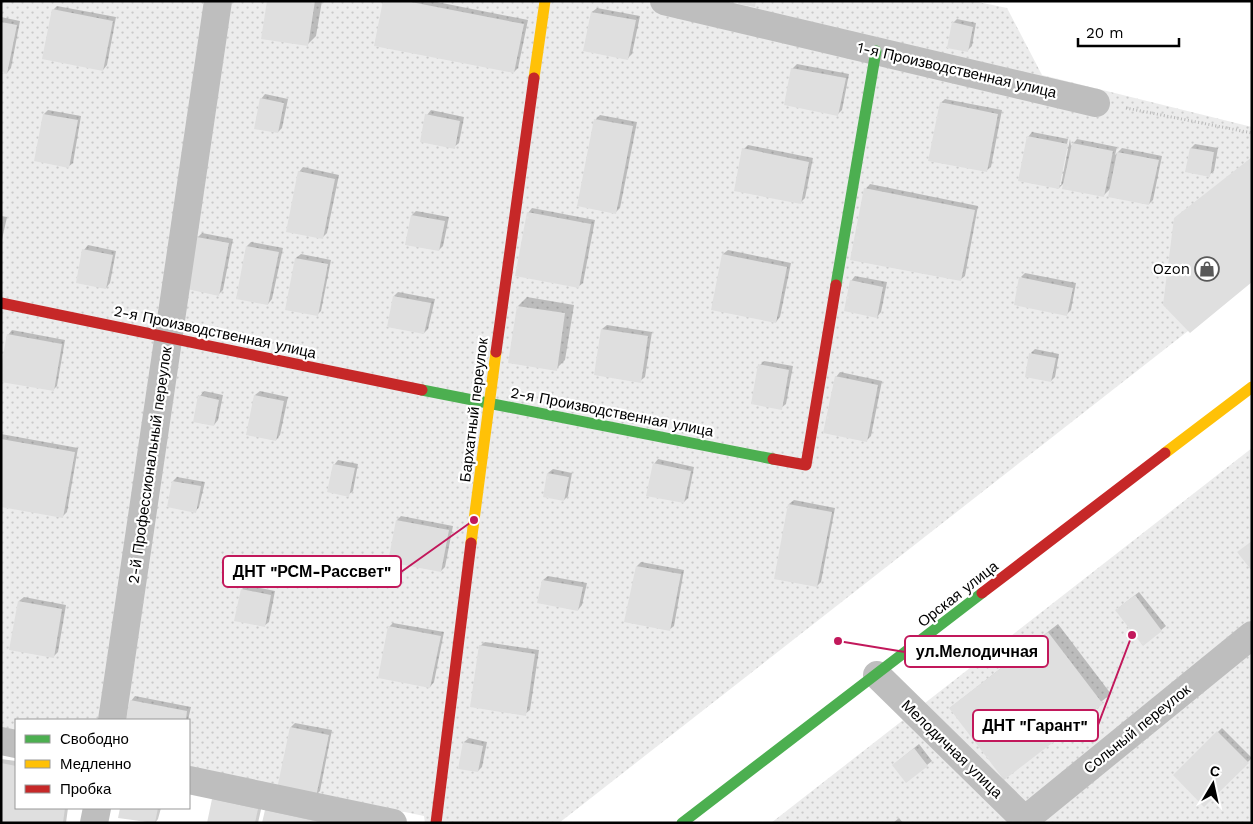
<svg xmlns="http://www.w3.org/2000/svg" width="1253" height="824" font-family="'Work Sans',sans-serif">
<defs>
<pattern id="grass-dots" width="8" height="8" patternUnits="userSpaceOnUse" patternTransform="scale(1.25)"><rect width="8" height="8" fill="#ececec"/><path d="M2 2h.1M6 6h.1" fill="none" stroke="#c9c9c9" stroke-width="1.8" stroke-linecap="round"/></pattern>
</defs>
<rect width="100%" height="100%" fill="#fff"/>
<path fill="url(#grass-dots)" d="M1,1H973L1007,8L1042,75L1252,127V281L559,823H425L424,816L189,767V720H16V731L1,728Z
M1252,448V823H771Z"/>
<path fill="#0003" d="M268,1H322L316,36L307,45Z
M384,1H432L528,20L518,68L514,72Z
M57,6L116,17L107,65L103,70L53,10Z
M597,8L640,16L632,54L628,58L592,12Z
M1,17L20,21L11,68L7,73L1,71Z
M957,19L976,23L972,46L967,51L953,23Z
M797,64L849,74L842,110L838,114L792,69Z
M265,94L288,99L282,128L278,132L261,99Z
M945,99L1002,110L991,167L986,171L941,103Z
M48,110L81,116L73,163L68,167L44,114Z
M431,110L464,117L459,143L454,147L427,115Z
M600,115L637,122L620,208L616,212L579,205L596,119Z
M1032,132L1068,139L1059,185H1061L1070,139L1071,146L1077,139L1117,147L1115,155L1122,148L1162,156L1153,200L1149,204L1111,188L1104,195L1065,182L1059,188L1028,137Z
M1195,144L1218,148L1214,171L1209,175L1186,171L1191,148Z
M748,145L813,158L805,198L801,202L744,149Z
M303,167L339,175L327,233L323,237L299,172Z
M870,184L978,206L965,276L960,280L866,189Z
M532,208L595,220L583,283L578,287L528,213Z
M416,211L449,217L443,246L439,250L406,244L412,215Z
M1,216L7,217L1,244Z
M202,233L233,239L223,290L219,294L198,237Z
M251,242L283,248L272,299L268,304L247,246Z
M88,245L116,251L110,283L106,288L84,250Z
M728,250L791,263L780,317L776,322L713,309L723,254Z
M301,254L331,260L321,311L317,315L286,309L296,258Z
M1025,273L1076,283L1071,310L1067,314L1021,277Z
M855,276L887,282L881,312L877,317L851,281Z
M398,292L435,299L428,329L424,333L394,296Z
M527,297L574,305L565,360L556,369L518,306Z
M607,325L652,332L645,377L640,381L602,329Z
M12,330L65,340L57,386L53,390L8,335Z
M1035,349L1059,354L1055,377L1051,381L1031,353Z
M764,361L793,366L786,404L781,408L760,365Z
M840,372L882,381L871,436L866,441L836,377Z
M204,391L223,395L218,420L214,425L200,396Z
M260,391L288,397L280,435L276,440L255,395Z
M1,434L78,448L67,512L62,517L1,506Z
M658,459L694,467L688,498L684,502L654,464Z
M338,460L358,464L353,491L348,495L334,465Z
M553,469L572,473L568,496L564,500L544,496L548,473Z
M177,477L205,482L199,507L195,512L173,481Z
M794,500L835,508L821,582L817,586L789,504Z
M401,516L453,526L445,567L441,571L389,561L397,520Z
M641,562L684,570L674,626L669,630L626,621L637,566Z
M548,576L587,583L582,605L578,610L543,580Z
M246,585L275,591L269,622L264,626L242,589Z
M1139,592L1166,626L1143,645L1121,606Z
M24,597L66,605L58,652L53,657L19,601Z
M393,623L444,632L434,682L430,687L389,627Z
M1058,624L1111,694L1004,778L950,708Z
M485,642L539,650L530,710L525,714L480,646Z
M135,696L191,707L188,720H127L131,701Z
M295,723L332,730L320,791L316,795L291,727Z
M1222,728L1252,758L1204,805L1174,775Z
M469,738L487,742L482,767L478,771L460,768L464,742Z
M919,744L932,761L907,781L898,761Z
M1,759L16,761V808H68L66,823H1Z
M218,795L262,805L258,823H208L213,800Z
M122,808H161L158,819L155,823L120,817Z
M266,810L369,823H263Z
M899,818L903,823H893Z"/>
<path fill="#dfdfdf" d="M267,1H315L308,46L261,39Z
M383,1H406L524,24L514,73L374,46Z
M739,1H756L755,7L738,4Z
M52,9L113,21L103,71L42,59Z
M591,12L636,20L628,60L583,51Z
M1,22L17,25L7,74L1,73Z
M952,22L973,27L968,52L947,48Z
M791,68L846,78L838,116L784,105Z
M260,98L284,103L278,133L254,129Z
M940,102L998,114L987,172L928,161Z
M43,114L78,120L69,168L34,161Z
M425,114L460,121L455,149L420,142Z
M594,119L633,126L616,214L577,206Z
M1027,136L1068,144L1059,189L1018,181Z
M1072,143L1113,151L1104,197L1062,189Z
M742,148L809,162L801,204L734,191Z
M1190,148L1214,152L1210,177L1185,172Z
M1117,152L1159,160L1149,205L1108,197Z
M1252,157V282L1190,333L1163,305L1174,218Z
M298,171L335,179L323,239L286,232Z
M864,188L975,210L961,281L850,260Z
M527,212L591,224L579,288L515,276Z
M411,215L445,221L439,251L405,245Z
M197,237L229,243L219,296L187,289Z
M246,246L279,252L268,305L236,299Z
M82,249L113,255L106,289L76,283Z
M722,254L787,267L776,323L711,310Z
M295,258L328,264L318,316L285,310Z
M1019,277L1073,288L1067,316L1014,305Z
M850,280L883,287L877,318L844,311Z
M393,296L431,303L424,334L387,327Z
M517,306L565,313L557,371L508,363Z
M601,329L648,336L641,383L594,375Z
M7,334L62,344L54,391L1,382V367Z
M1029,353L1056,358L1051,382L1025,377Z
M758,364L789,370L782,410L751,404Z
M835,376L878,385L867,442L823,433Z
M198,395L219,400L214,426L193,422Z
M254,395L284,401L276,441L246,435Z
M1,439L75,452L63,518L1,507Z
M653,463L691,471L684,503L646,496Z
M333,464L355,468L349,497L327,492Z
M547,473L569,477L564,501L543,497Z
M172,481L201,486L196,513L167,507Z
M788,504L832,512L817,587L774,579Z
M396,520L449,530L441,572L388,562Z
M1252,541V571L1237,552Z
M636,566L681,574L670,631L624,622Z
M542,580L583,587L578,611L537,603Z
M241,589L271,595L265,627L234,621Z
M1135,595L1162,631L1143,646L1115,610Z
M18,601L62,609L54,658L9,650Z
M388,626L441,636L430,688L378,678Z
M1048,632L1103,704L1004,780L949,708Z
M479,645L535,654L526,716L470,707Z
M130,700L187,711L186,720H126Z
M290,727L329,735L316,797L277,789Z
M1217,731L1249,763L1204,807L1173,775Z
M463,742L483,746L478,772L458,769Z
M914,748L928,766L906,783L892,765Z
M1,763L16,766V808H65L63,823H1Z
M212,799L258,809L255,823H207Z
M120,808H158L155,823L118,818Z
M265,810L319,822V823H262Z"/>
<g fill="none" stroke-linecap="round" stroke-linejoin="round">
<path stroke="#b9b9b9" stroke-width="3" stroke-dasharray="1 2.5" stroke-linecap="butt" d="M1126,108L1252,133"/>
<path stroke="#bebebe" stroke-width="28" d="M664,1L1096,103
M877,675L1028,823
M112,720L218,1
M1,741L16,744
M189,780L393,823
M94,823L97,808
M1021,823L1252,635"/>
<path stroke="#4caf50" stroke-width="11" d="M836,285L876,51
M422,390L773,459
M682,823L982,593"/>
<path stroke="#ffc107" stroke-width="11" d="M534,78L545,1
M1165,453L1252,387
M471,543L496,352"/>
<path stroke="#c62828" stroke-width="11" d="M1,303L422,390
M496,352L534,78
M773,459L806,465L836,285
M982,593L1165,453
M436,823L471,543"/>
</g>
<defs>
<g id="shop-ring" transform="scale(1.25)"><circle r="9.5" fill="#fff" stroke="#595959" stroke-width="1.5"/><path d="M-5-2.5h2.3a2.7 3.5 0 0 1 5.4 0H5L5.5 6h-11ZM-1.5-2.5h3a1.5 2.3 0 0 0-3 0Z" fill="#595959"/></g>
</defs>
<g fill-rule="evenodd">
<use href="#shop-ring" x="1207" y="269"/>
</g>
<g text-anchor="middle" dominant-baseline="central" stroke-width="4.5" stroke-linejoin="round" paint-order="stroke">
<g font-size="15" fill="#000" stroke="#fff">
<text transform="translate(957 70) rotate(13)">1-я Производственная улица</text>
<text transform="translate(215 332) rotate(12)">2-я Производственная улица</text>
<text transform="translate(474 410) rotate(-83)">Бархатный переулок</text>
<text transform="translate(612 412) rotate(11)">2-я Производственная улица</text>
<text transform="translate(150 465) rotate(-82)">2-й Профессиональный переулок</text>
<text transform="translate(958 594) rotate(-38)">Орская улица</text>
<text transform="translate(1137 729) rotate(-39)">Сольный переулок</text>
<text transform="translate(952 749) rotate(44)">Мелодичная улица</text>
</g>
<g font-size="15" fill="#000" stroke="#fff" text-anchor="end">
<text x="1190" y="269">Ozon</text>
</g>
</g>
<path fill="none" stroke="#c2185b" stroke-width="2" d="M474 520L401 572M838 641L905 652M1132 635L1098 725"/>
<g fill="#c2185b" stroke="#fff" stroke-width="2">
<circle cx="474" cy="520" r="5"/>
<circle cx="838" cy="641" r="5"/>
<circle cx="1132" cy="635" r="5"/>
</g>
<g fill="#fff" stroke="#c2185b" stroke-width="2">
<rect x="223" y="556" width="178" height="31" rx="5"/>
<rect x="905" y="636" width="143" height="31" rx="5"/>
<rect x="973" y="710" width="125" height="31" rx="5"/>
</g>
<g font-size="16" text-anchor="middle" font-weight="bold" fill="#000">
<text x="312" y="577">ДНТ "РСМ-Рассвет"</text>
<text x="977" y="657">ул.Мелодичная</text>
<text x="1035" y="731">ДНТ "Гарант"</text>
</g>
<rect width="1253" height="824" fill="none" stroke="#000000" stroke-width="5"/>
<rect x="15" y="719" width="175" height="90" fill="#ffffff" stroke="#999999"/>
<rect x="25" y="735" width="25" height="8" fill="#4caf50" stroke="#999999"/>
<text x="60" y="744" font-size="15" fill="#000000">Свободно</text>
<rect x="25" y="760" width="25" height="8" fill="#ffc107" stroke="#999999"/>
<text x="60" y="769" font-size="15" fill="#000000">Медленно</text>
<rect x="25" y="785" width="25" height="8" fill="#c62828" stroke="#999999"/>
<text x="60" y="794" font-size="15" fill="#000000">Пробка</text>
<g transform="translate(1213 784) rotate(9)" stroke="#ffffff" stroke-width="4" paint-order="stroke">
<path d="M0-4L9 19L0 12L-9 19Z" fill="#000000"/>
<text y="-8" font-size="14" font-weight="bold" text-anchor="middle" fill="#000000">С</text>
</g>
<path d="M1078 38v8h101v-8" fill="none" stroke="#000000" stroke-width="2.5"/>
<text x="1086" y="38" font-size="15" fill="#000000" stroke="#ffffff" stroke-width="4" paint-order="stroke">20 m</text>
</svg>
